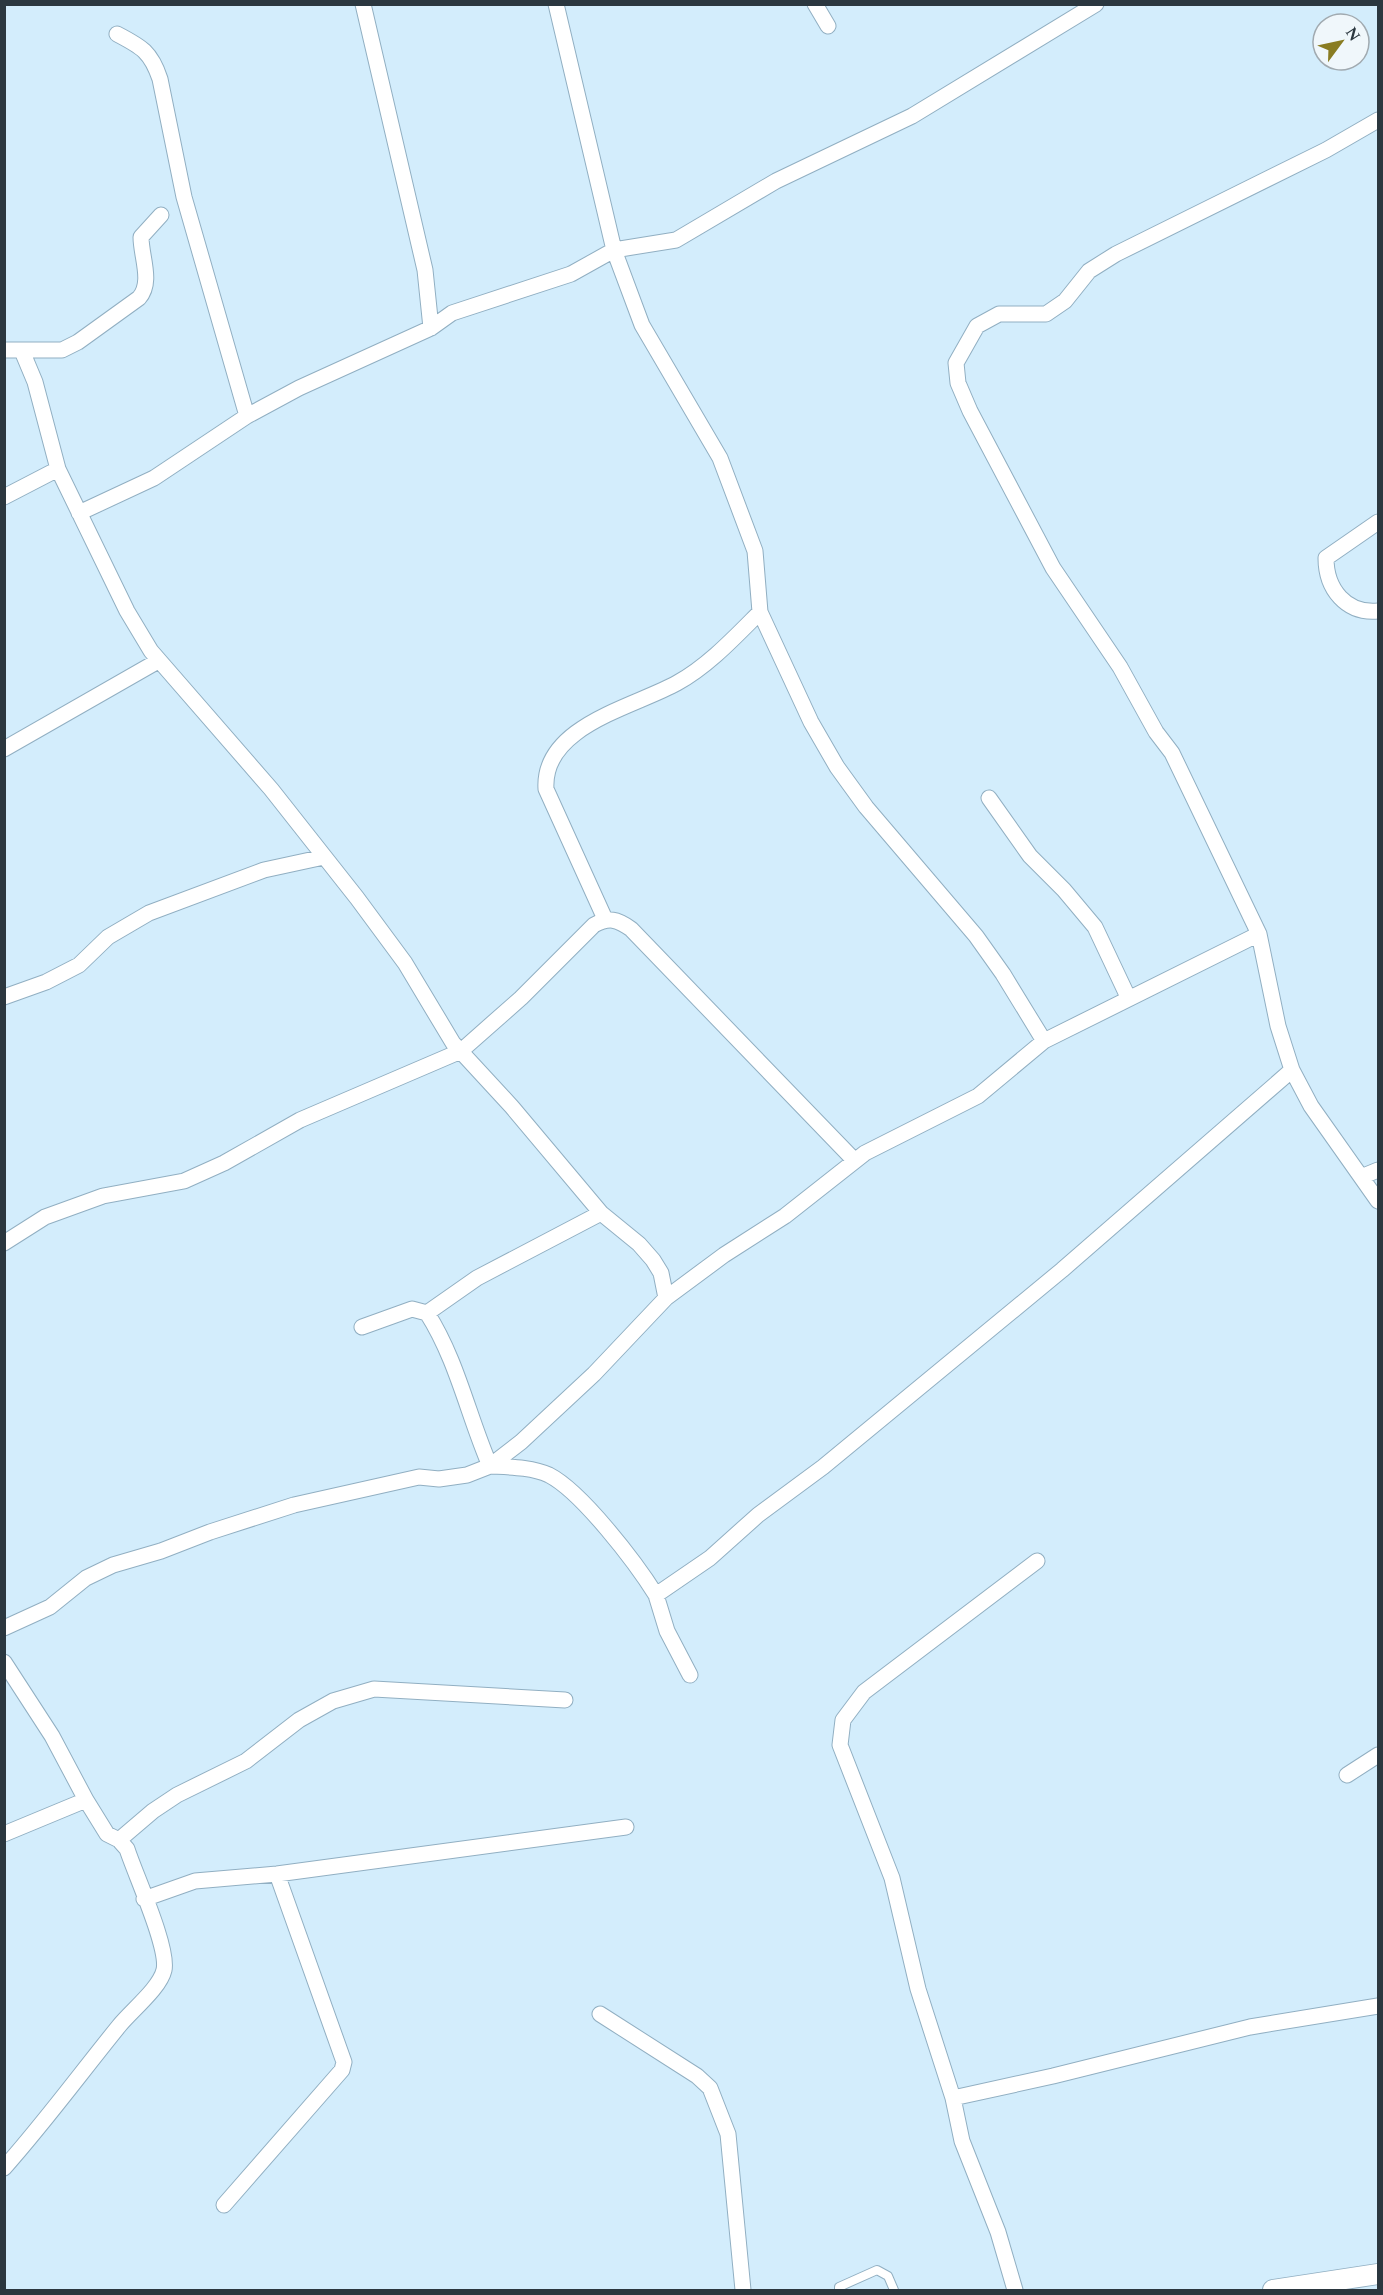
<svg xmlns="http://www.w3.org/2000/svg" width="1383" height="2295" font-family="Spectral,serif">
<rect width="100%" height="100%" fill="#d3edfc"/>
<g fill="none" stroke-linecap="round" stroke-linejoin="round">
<g stroke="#91afc2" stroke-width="10">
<path id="service" d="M839,2290V2287L877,2270L888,2276L894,2290"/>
</g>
<g stroke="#91afc2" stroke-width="17">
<path id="minor" d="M363,4L425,270L431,328
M556,4L614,250L642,325L720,458L755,551L760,612L811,722L837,767L866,807L976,936L1003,974L1044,1041
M815,4L828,26
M117,34C142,47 151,52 160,79L184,197L247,416
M1378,120L1326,150L1116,254L1089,271L1065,301L1046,314H999L977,326L956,363L958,383L970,411L1053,568L1120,667L1156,732L1172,753L1259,934L1278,1026L1292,1070L1311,1106L1378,1201
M4,350H62L78,342L139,298C153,282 141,257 141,237L161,215
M22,351L35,382L58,469L127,611L151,651L271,789L357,898L405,963L453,1043L512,1107L601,1213L639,1244L653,1260L661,1273L666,1298
M4,497L58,469
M79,513L154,478L247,416L299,388L431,328L452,313L571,274L614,250L676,240L776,181L912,116L1096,4
M1378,522L1326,558C1326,589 1346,614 1378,611
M4,749L158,661
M989,798L1030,856L1064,890L1095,927L1128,997
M605,919L546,789C542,726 634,707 677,683C708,666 735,637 760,612
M4,997L46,982L79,965L108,937L149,913L264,870L324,857
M1361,1177L1378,1170
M4,1243L45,1217L103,1196L184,1181L224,1163L300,1120L461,1051L521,998L594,925C609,917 617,919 631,929L855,1161
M427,1313L477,1278L601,1213
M362,1327L412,1309L427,1313C457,1360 468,1415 490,1466C509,1467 532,1467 549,1475C582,1492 636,1563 656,1595L710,1558L758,1515L823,1467L1062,1270L1292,1070
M656,1595L667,1631L690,1675
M4,1628L50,1607L86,1578L113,1565L161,1551L210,1532L294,1505L419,1477L439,1479L467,1475L490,1466L521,1442L594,1374L666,1298L724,1255L785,1216L865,1153L978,1096L1044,1041L1259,934
M4,1662L52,1736L86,1800
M1347,1775L1378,1755
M4,1834L86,1800L107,1834L119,1840L127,1849C135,1874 169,1948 164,1970C160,1988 131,2011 119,2026C80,2074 45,2122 4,2168
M119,1840L153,1811L177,1795L246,1761L299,1720L333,1701L374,1689L565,1700
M144,1899L195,1881L277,1874L626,1827
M600,2014L697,2076L710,2088L728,2134L743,2290
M953,2098L1053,2076L1250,2027L1378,2006
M224,2205L342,2070L344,2062L277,1874
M1015,2290L998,2232L962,2141L953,2098L918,1989L892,1878L840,1745L843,1720L864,1692L1037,1561"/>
</g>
<g stroke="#91afc2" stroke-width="22">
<path id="tertiary" d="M1273,2290L1378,2274"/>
</g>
<use href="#service" stroke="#fff" stroke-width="8"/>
<use href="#minor" stroke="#fff" stroke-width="15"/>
<use href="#tertiary" stroke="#fff" stroke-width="20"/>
</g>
<rect width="1383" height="2295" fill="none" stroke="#2b373f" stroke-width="12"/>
<g transform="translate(1341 42) rotate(57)"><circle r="28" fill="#f0f7fb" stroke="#a1aab0" stroke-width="1.5"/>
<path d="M0-4.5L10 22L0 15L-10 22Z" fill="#897c22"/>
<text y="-9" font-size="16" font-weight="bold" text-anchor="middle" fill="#2b373f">N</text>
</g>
</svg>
